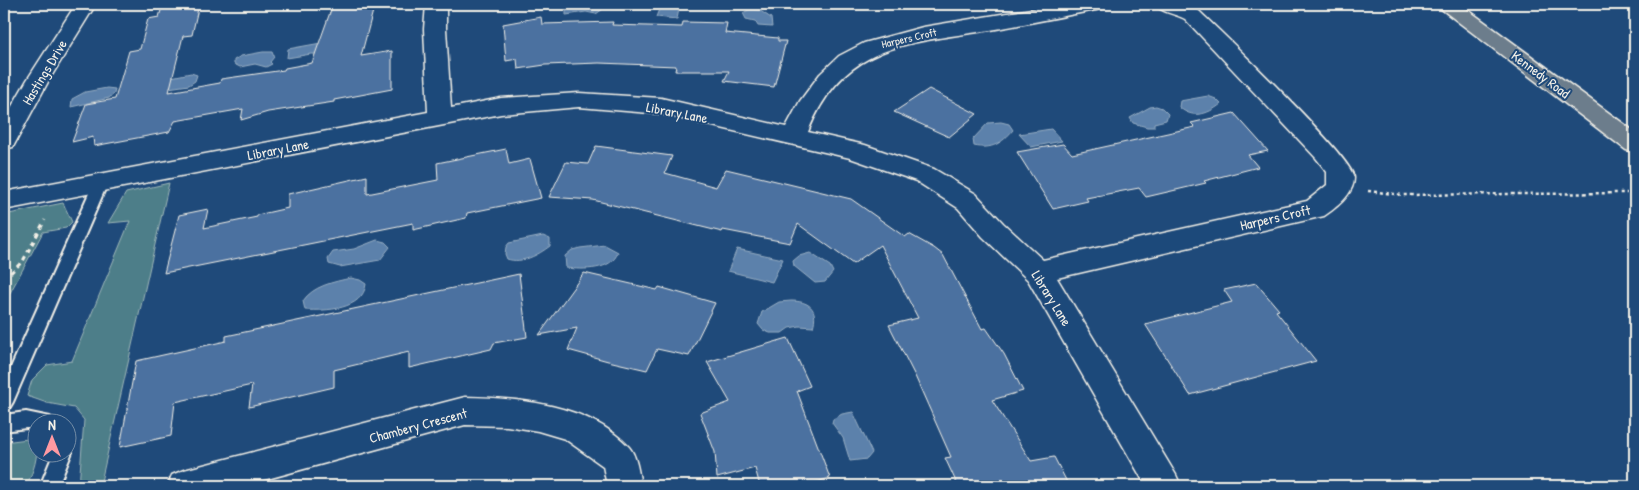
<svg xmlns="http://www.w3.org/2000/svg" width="1639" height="490" font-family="'Patrick Hand',sans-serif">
<rect width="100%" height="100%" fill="#1f4a7a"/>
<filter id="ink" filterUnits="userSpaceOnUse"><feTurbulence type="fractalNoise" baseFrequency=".02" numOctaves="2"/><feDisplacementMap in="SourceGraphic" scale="10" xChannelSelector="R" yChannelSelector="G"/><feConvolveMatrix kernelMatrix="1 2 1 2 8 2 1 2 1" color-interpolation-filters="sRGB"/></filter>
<g filter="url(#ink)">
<path fill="#4d7e89" stroke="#a0b8b8" d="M169,183L100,486H79L84,420L74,408L47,403L27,396L32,380L47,365L72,361L130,221L108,223L126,193Z
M63,203L72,222L66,228L43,232L4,304V215Z
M28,439L37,440C38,457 34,471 26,486H4V442Z"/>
<path fill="#5b81ab" stroke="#98aec3" d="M577,4H604L603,9L596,14L586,12L566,15V6Z
M661,4H680L677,19L656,17Z
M750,9L759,10L771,18L772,27L758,26L755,21L746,19L743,13Z
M321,43L319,54H311L287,58L288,49Z
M263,52H272L274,57L270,62L272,64L266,67L255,64L240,67L234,64V60L241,56Z
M191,73L197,75L195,81L189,85L154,90L156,80Z
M107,88L115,89L114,94L109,98L71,107L72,99L85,92Z
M1208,96L1216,99L1221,104C1207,115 1192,119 1179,107L1180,101Z
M1156,106L1162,108L1168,114L1166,120L1154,123V127H1147L1133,123L1130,118L1150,107Z
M1001,122L1009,124L1013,130C1002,143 992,150 974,146L973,139L988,123Z
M1051,129L1062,141L1031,147L1019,134Z
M543,236L550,239V246C538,255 522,264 507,259L505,254L506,247L509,243Z
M377,240L385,242L390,247L380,260L340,267L329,264L328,259L333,252L354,249Z
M605,245L618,252C612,271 583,270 566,268L565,256L572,250L580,248Z
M737,249L783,259L772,282L728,271Z
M810,253L830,266L833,272L825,282L815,283L794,266L793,261L799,256Z
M351,278L360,280L366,284C363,310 326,311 305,310L303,301C313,286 333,282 351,278Z
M791,301C808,301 819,308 813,327L800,326L789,328L782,333H770L763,330L758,324L762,312L779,302Z
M853,412L872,453L867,459L850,461L843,438L832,423L833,419L842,414Z"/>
<path fill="#4c71a0" stroke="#f4f1e8" d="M163,4H199L192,35L183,36L169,92L220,83L221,79L284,70L285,68L312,63L333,4H368L367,8L374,7L361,56L392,51V89L334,100V102L268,112L241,120L243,109L175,121L169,132L94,146L93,137L72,142L86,104L115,99L129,51L140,49L148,19L159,17Z
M541,17L542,24L613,22L612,25L682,27L683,22L727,23L725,33L778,38V41H786L774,87L724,81L729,71H675L676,66L599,63L545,65L518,69L517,59L506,61L503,24Z
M929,89L977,114L949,137L894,112Z
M1234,113L1268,151L1248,155L1258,167L1204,181L1206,183L1146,197L1139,188L1086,198L1088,201L1053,209L1017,152L1063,144L1072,154L1195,127L1191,123Z
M596,146L672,156L665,173L716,187L726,169L851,199L905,237L909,234L934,248L943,255L982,329L986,328L1004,354L1023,391L992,400L1031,461L1054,457L1069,486H958L945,458L951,457L915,376L889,325L918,318L880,245L853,264L798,224L790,243L723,230L722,232L593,200L549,197L566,162L588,164Z
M506,149L509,164L530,159L541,198L467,213L466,218L413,230V223L164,273L179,215L208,209L204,228L257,217V215L288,208V194L367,176V194L438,180L437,163Z
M584,273L657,290L659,287L715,303L689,356L657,349L647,370L608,361L568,350L577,328L539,335Z
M519,274L527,337L494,343L491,349L409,368V352L334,370V387L249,407L252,385L175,402L171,436L120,447L136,361L226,341V336Z
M1256,283L1279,310L1276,311L1316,361L1190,395L1145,324L1232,302L1224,290Z
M788,338L810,386L797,391L830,478L803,486H760L755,468L717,478L715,452L700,413L730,402L707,362Z"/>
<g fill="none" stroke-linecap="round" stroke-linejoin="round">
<g stroke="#f4f1e8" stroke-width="4">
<path id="service" d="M101,177L106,179L108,182L13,402L10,407L4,409V383L94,182L96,179Z
M26,412L50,417L53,422H38V429L26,428L4,431V415Z
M68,446L72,452L59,484L60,486H42L41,484L54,452H68Z"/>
</g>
<g stroke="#f4f1e8" stroke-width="3">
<path id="minor" d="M76,4H96L49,80L13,147L4,149V120L27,80Z
M426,4H446V29L451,108L501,98L579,93L661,98L786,127L800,101L820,74L839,56L864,43L923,27L1062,4H1106L1103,8L1096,10C1059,17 1021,25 984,31C903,44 843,45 808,132L865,145L934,169L976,194L1003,223L1043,260L1307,201L1327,185V172L1316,158L1185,19C1176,14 1160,12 1155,4H1187L1199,11C1222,33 1353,158 1354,178C1354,194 1336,208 1324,216L1057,278L1176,475L1181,486H1146L1028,280L983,237L958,208L916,181L850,158L661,114L579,107L501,114L4,210V192L428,112L424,29Z
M465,397C519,398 589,404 629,447C637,456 639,475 641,486H607L603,466L565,439L538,431L507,426L465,425L242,486H167L172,475L184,470Z"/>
</g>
<g stroke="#f4f1e8" stroke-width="3">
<path id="primary" d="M1437,4H1460L1635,132V152L1626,150L1440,8Z"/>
</g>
<path stroke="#f4f1e8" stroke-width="2.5" stroke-dasharray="3 3" stroke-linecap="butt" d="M1368,191L1403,195L1627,193"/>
<path stroke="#f4f1e8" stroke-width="3" stroke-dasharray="4.5 4.5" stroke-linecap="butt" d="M4,279L23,261L45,220"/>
<use href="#service" fill="#1f4a7a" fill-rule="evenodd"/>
<use href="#minor" fill="#1f4a7a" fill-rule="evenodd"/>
<use href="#primary" fill="#6c7d8c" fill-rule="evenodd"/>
</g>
</g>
<g text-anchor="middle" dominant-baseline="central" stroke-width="4" stroke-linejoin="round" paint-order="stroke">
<g font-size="11" fill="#f4f1e8" stroke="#1f4a7a">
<text transform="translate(909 38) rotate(-13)">Harpers Croft</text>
</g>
<g font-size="14" fill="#f4f1e8" stroke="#1f4a7a">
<text transform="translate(44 72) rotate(-59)">Hastings Drive</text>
<text transform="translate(1541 74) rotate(37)">Kennedy Road</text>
<text transform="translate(677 112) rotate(11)">Library Lane</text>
<text transform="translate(278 149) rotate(-11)">Library Lane</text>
<text transform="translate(1275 217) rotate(-13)">Harpers Croft</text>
<text transform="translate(1052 298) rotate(58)">Library Lane</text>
<text transform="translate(418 425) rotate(-15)">Chambery Crescent</text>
</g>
</g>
<rect width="1639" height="490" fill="none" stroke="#1f4a7a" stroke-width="20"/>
<rect x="10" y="10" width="1619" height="470" fill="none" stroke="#f4f1e8" stroke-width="2" filter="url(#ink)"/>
<g transform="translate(52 438)"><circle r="24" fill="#1f4a7a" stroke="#748da6"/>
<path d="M0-4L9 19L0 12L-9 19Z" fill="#ff9aa2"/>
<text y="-8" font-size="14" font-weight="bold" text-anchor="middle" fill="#f4f1e8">N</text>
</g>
</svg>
